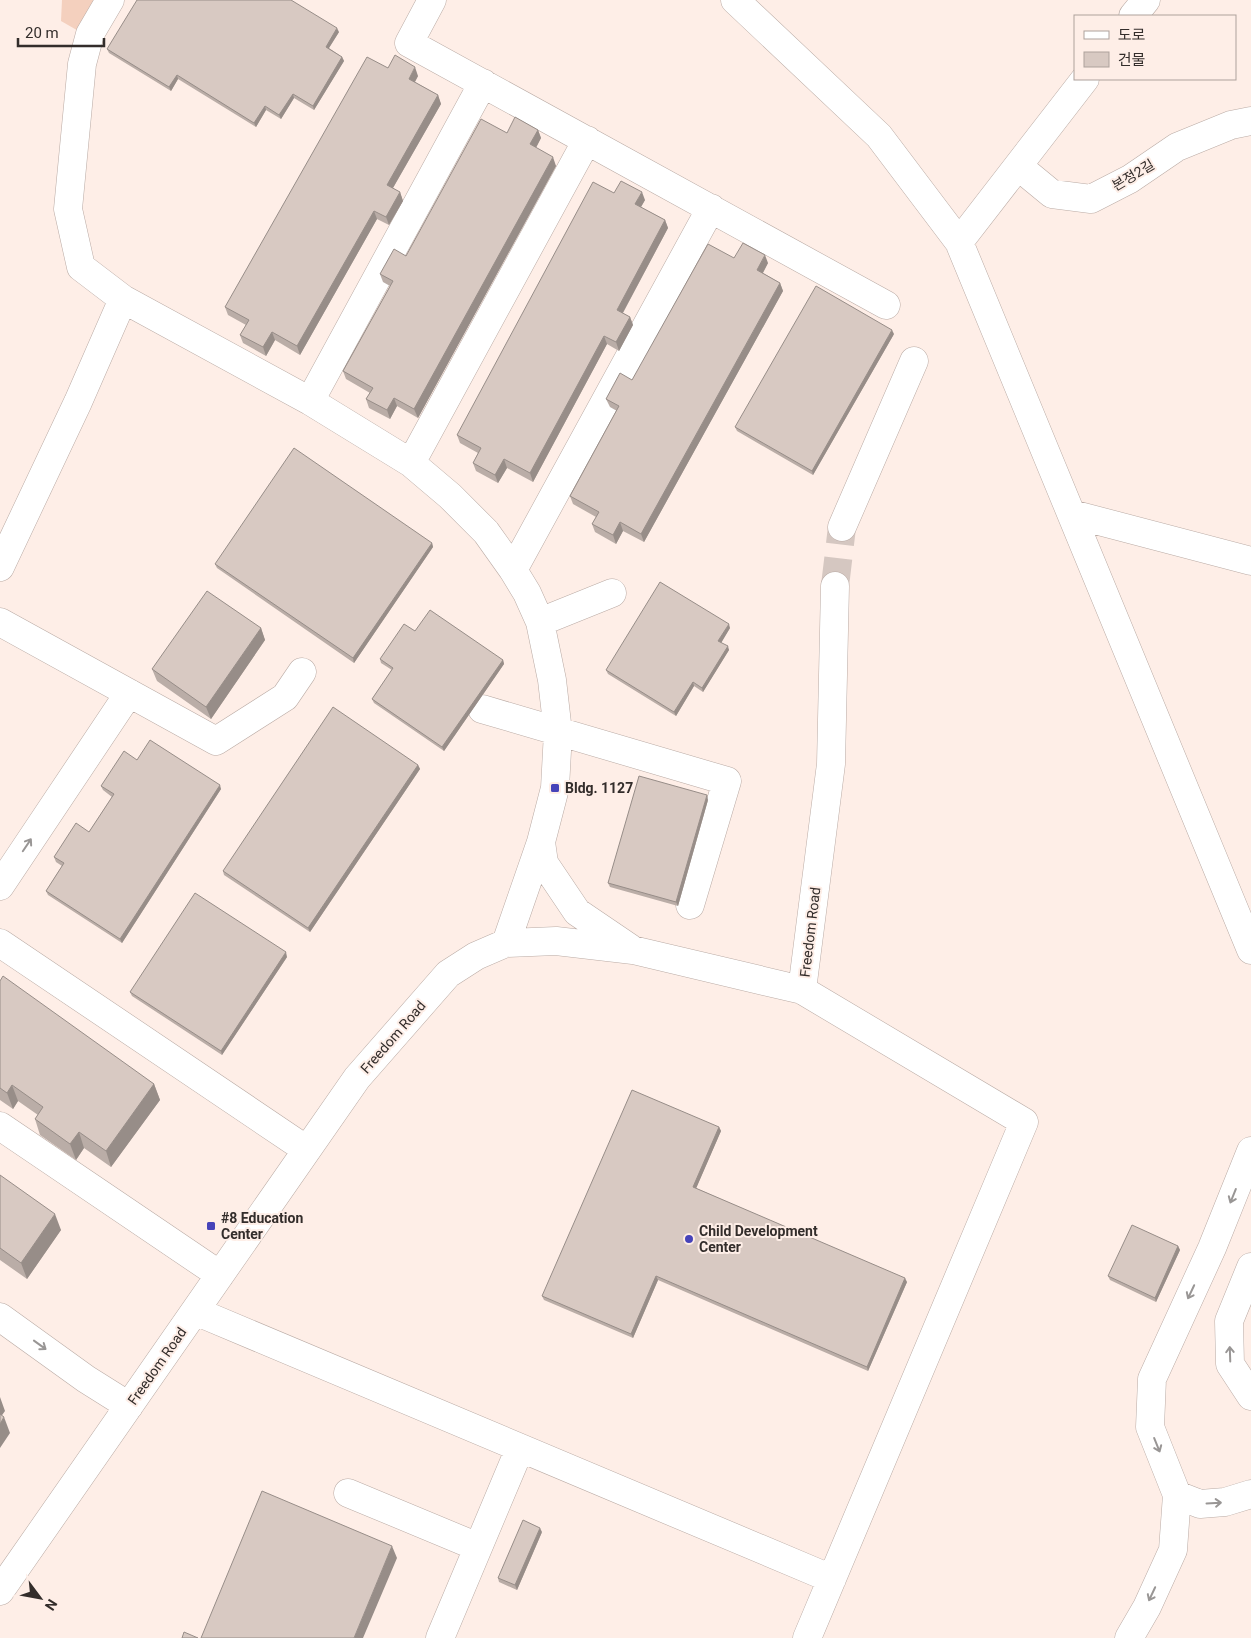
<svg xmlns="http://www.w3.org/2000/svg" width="1251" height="1638" font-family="Roboto,'Noto Sans KR',sans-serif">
<rect width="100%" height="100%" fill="#feeee7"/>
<path fill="#f4d0be" d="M62,0H101L82,33L61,21Z"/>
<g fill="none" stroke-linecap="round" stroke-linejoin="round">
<path stroke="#d5c7c1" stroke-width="28" stroke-dasharray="28 14" stroke-linecap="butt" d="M835,586L842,527"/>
<g stroke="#baaba5" stroke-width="29">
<path id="minor" d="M110,0L90,34L82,64L68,209L81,267L123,299L310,401L411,463L450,496L486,532L513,570L527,593L540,622L552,680L558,732L555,788L541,842L506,943
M432,0L409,43L886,305
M735,0L879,136L959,242L1251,950
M1133,16L1146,0
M1018,166L1052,194L1091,199L1130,179L1177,147L1231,125L1251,121
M959,242L1085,79
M310,401L483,83
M411,463L587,140
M1072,514L1251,561
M842,527L914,361
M0,567L78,402L123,299
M513,570L711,208
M0,622L216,741L285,697L302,672
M540,622L612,593
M482,709L727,781L690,905
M541,842L544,863L577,912L630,948
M0,886L129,693
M0,943L307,1150
M802,990L1024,1122L807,1638
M0,1126L220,1275
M1251,1267L1229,1321L1230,1364L1251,1396
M195,1311L832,1579
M0,1317L86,1379L129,1406
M348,1493L478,1547
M1177,1495L1200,1504L1225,1502L1251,1494
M0,1591L357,1078L448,974L476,956L506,943L556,941L633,950L802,990L831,764L835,586
M440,1638L520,1448
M1129,1638L1147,1607L1173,1550L1177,1495L1150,1427L1152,1379L1212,1248L1251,1151"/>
</g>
<use href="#minor" stroke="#fff" stroke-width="28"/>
</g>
<path fill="#baada7" d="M339,32L329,48L342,57L344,61L314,110L294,98L281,119L266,110L256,127L178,79L171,91L109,53L107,49Z
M388,68L418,76L415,82L438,95L441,104L393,188L400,192L403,201L389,225L377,219L300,355L275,340L266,356L243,343L240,335L246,325L228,315L225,307Z
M538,130L541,138L536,148L556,166L418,418L397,406L390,419L369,408L366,399L370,393L346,379L343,371L390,286L383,282L380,274L406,256L507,133Z
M614,193L645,200L641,207L665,220L668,228L623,313L630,317L633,325L619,351L607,344L533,482L507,468L498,483L476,471L473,463L478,453L460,443L457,435Z
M734,258L768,263L763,273L780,283L783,291L644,542L623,531L616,544L595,532L592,524L596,517L573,504L570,496L617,411L610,407L606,399L632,380Z
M894,334L813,475L737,431L735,427Z
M432,543L433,547L354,663L217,568L215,564Z
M261,628L265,640L211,719L157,681L152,669Z
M730,628L721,642L729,650L703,692L694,686L676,716L608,674L606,670Z
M415,631L503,660L504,664L444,751L374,703L372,699L392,670L381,663L380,659Z
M137,760L221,789L122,943L48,895L46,891L62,866L56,862L54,857L89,832L112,797L103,790L101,786Z
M418,765L420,769L310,932L224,875L223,871Z
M708,800L678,906L610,887L608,883Z
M287,957L222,1055L132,996L130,992Z
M0,981L154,1084L160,1100L111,1167L84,1148L76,1160L40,1135L35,1119L38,1115L18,1101L13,1109L0,1100Z
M719,1127L721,1131L696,1188L907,1282L868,1371L658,1280L633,1338L544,1300L542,1296Z
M0,1175L61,1230L27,1279L0,1260Z
M1178,1246L1180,1250L1156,1302L1110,1280L1108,1276Z
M542,1532L517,1590L499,1582L498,1578Z"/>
<path fill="#978d88" d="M337,28L339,32L327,51L326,47Z
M342,57L344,61L314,110L313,106Z
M415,67L418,76L412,87L409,79Z
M177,75L178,79L171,91L169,87Z
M293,94L294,98L281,119L279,115Z
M438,95L441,104L390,193L387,185Z
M265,106L266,110L256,127L254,123Z
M538,130L541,138L533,153L530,144Z
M553,157L556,166L418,418L414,409Z
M400,192L403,201L389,225L386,217Z
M642,192L645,200L638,212L635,204Z
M374,211L377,219L300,355L297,346Z
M665,220L668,228L620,318L617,310Z
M765,255L768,263L760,278L757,270Z
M780,283L783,291L644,542L641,534Z
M630,317L633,325L619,351L616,342Z
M892,330L894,334L813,475L812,471Z
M272,332L275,340L266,356L263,347Z
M604,336L607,344L533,482L530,473Z
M394,398L397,406L390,419L387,410Z
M504,459L507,468L498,483L495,475Z
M620,522L623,531L616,544L613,535Z
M432,543L433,547L354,663L353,658Z
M729,624L730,628L720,645L718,641Z
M261,628L265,640L211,719L206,707Z
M728,646L729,650L703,692L702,688Z
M503,660L504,664L444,751L442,747Z
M693,682L694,686L676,716L674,712Z
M418,765L420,769L310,932L308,928Z
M220,785L221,789L122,943L120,939Z
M707,795L708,800L678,906L676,902Z
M286,952L287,957L222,1055L221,1051Z
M154,1084L160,1100L111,1167L106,1151Z
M12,1085L18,1101L13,1109L7,1093Z
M719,1127L721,1131L695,1191L693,1187Z
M79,1132L84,1148L76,1160L70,1144Z
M55,1214L61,1230L27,1279L21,1263Z
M1178,1246L1180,1250L1156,1302L1155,1298Z
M656,1276L658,1280L633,1338L631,1334Z
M905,1278L907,1282L868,1371L867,1367Z
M0,1397L5,1411L0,1418Z
M4,1417L10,1433L0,1448V1424Z
M540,1528L542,1532L517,1590L515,1585Z
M392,1546L397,1558L363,1638H354Z"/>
<path fill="#d8c9c2" stroke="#978d88" d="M137,0H291L337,28L326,47L342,57L313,106L293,94L279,115L265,106L254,123L177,75L169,87L107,49Z
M395,55L415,67L409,79L438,95L387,185L400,192L386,217L374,211L297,346L272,332L263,347L240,335L249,320L225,307L367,57L388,68Z
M515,117L538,130L530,144L553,157L414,409L394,398L387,410L366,399L373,388L343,371L393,281L380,274L394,249L406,256L481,119L507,133Z
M621,181L642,192L635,204L665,220L617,310L630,317L616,342L604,336L530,473L504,459L495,475L473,463L481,448L457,435L593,182L614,193Z
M743,243L765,255L757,270L780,283L641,534L620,522L613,535L592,524L599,512L570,496L619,406L606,399L620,373L632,380L708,244L734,258Z
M816,286L892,330L812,471L735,427Z
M294,448L432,543L353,658L215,564Z
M660,582L729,624L718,641L728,646L702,688L693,682L674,712L606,670Z
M207,591L261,628L206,707L152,669Z
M430,610L503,660L442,747L372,699L393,668L380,659L404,624L415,631Z
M333,707L418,765L308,928L223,871Z
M150,740L220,785L120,939L46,891L64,863L54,857L76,823L89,832L114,794L101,786L124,751L137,760Z
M639,776L707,795L676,902L608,883Z
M195,893L286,952L221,1051L130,992Z
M3,976L154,1084L106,1151L79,1132L70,1144L35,1119L43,1107L12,1085L7,1093L0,1088V981Z
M632,1090L719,1127L693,1187L905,1278L867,1367L656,1276L631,1334L542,1296Z
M0,1175L55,1214L21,1263L0,1248Z
M1132,1225L1178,1246L1155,1298L1108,1276Z
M0,1414L4,1417L0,1424Z
M262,1491L392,1546L354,1638H201Z
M523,1520L540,1528L515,1585L498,1578Z
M184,1632L198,1638H182Z"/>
<defs><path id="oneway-shaft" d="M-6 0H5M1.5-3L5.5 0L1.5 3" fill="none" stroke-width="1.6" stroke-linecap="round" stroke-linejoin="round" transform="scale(1.25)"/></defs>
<g stroke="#999695">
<use href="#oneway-shaft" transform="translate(27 845) rotate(-56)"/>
<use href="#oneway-shaft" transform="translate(1233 1196) rotate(112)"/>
<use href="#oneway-shaft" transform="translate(1191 1292) rotate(115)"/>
<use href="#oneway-shaft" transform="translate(40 1345) rotate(36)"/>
<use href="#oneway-shaft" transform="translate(1230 1354) rotate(-92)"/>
<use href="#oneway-shaft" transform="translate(1157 1445) rotate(68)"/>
<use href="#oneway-shaft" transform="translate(1214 1503) rotate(-3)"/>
<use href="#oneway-shaft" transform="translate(1152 1594) rotate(115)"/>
</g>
<g fill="#4643b9" stroke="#feeee7" stroke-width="2">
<rect x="550" y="783" width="10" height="10" rx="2.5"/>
<rect x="206" y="1221" width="10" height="10" rx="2.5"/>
<circle cx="689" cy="1239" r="5"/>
</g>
<g text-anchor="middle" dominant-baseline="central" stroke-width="4" stroke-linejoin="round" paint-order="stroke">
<g font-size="14" fill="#332d2b" stroke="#feeee7">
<text transform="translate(1133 175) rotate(-31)">본정2길</text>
<text transform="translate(810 932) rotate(-83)">Freedom Road</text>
<text transform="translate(393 1037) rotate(-49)">Freedom Road</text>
<text transform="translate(157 1366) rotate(-55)">Freedom Road</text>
</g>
<g font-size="14" font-weight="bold" fill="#332d2b" stroke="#feeee7" text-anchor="start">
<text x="565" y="788">Bldg. 1127</text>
<text x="221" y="1218">#8 Education<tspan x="221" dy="16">Center</tspan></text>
<text x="699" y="1231">Child Development<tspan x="699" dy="16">Center</tspan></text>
</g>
</g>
<rect x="1074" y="15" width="162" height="65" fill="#feeee7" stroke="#ada19c"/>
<rect x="1084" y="31" width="25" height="8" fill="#ffffff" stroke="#ada19c"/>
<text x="1118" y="40" font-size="15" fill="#332d2b">도로</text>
<rect x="1084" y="52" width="25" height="15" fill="#d8c9c2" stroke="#ada19c"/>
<text x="1118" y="65" font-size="15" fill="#332d2b">건물</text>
<g transform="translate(40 1598) rotate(122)" stroke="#feeee7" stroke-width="4" paint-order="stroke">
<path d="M0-4L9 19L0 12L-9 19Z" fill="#332d2b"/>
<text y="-8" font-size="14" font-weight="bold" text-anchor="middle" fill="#332d2b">N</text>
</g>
<path d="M18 38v8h86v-8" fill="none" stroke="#332d2b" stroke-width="2.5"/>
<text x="25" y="38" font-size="15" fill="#332d2b" stroke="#feeee7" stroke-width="4" paint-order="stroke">20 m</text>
</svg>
